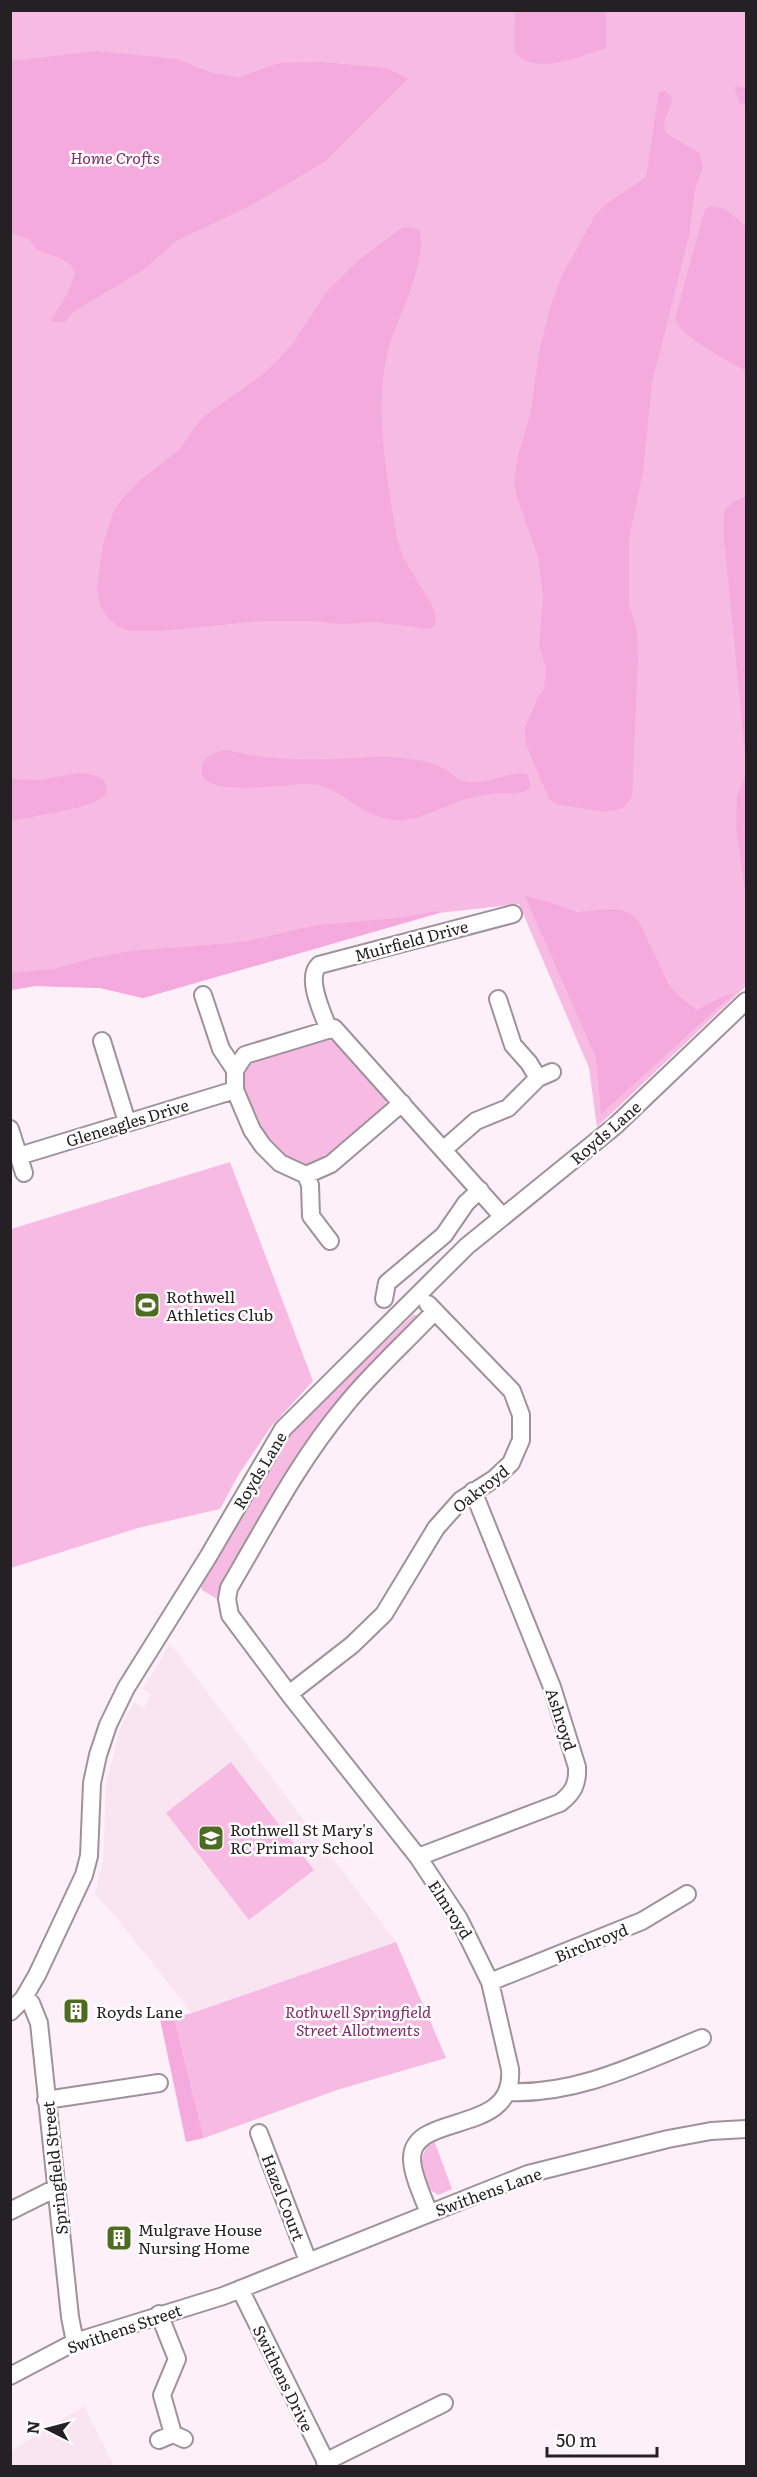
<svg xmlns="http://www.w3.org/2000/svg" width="757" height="2477" font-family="Literata,serif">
<rect width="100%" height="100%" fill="#fef0f9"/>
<path fill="#f9e4f2" d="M170,1643L232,1725L396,1942L192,2013L108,1907L95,1895L103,1861L106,1786L120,1728L134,1702L144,1708L151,1695L143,1689Z
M84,2406L114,2466H11V2451Z"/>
<path fill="#f7bbe3" d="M10,11H746V986L597,1127L589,1068L519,904L439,913L143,998L100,988L35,986L11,990Z
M327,1039L340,1044L385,1096L386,1103L384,1109L325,1160C315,1164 306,1166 294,1162C269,1154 226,1087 248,1064C255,1056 314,1041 327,1039Z
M230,1162L313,1381L270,1428L239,1474L220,1509L138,1528L11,1568V1229Z
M413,1315H417L418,1320L334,1406L312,1436L220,1596L217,1599L202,1590L201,1586L284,1443L296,1427Z
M231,1762L314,1870L249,1920L166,1813Z
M396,1942L446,2058L337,2090L204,2138L174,2017L192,2013Z
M434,2140L452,2189L438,2195L426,2187C420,2168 418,2154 434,2140Z"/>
<path fill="#f4aadc" d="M515,11H606V48C578,56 537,77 514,52Z
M97,51L176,59L213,73L239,77L279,63L322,62L387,68L408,79L326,161L248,207L176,241L145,269L73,312L65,322H50L68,292L75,274L72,266L62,259L37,250L29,239L11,233V61Z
M734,86L746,88V105L740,104Z
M665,91L672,97C672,111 660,119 666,133L699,153L703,167L695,189L689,236L652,383L643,472L629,538V604L637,631L638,660L632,796L624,808L605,812L556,804L549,799L526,745L525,728L538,697L544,689L545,680L546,669L539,645L543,595L538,557L517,497L514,484L518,455L530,416L540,347L552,302L562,275L596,214L606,204L646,177L658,98L659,92Z
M711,206L725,209L746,226V371C730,362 679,336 675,319L703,215L706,209Z
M403,227L419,229C430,257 397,318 389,347C373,408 387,477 397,538L403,557L433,607L436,617L435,625L430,629L374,622L342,624L312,621H262L160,631H129L119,627L109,619L101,607L97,590L102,548L112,515L118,504L139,481L179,450L202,418L262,375L277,361L291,346L327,291L359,260Z
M746,496V764L723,527L725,509L735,501Z
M229,750C265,760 301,760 338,759C359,758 380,755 401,758C415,759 429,761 441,767C452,772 456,781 468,782C488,784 506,772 527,774L530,784L529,789C519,795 509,793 498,793C489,794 480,796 471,798C446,803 423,821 397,820C357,819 343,783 306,784C287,784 207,797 202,774C199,757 215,751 229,750Z
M79,773C93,775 111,776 106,794L95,802L73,809L11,821V779L40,780Z
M746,773V896L736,828L737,797Z
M525,896L549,902L577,912L610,909L623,910L634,916L641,926L669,985L680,997L697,1010L724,996L734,993L601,1114L596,1058Z
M437,911L439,913L143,998L100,988L35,986L11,990V973L54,969L97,957L131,951L243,942L317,925L398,918Z
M174,2017L204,2138L186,2142L160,2019Z"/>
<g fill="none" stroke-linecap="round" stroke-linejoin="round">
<g stroke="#9f929a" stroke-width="20">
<path id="minor" d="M203,995L221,1049L235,1070
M498,999L513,1045L529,1063L538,1078
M329,1030C323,1014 305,978 319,965L513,914
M102,1041L127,1122
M402,1103L331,1164L306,1175L280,1163L263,1146L252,1130L235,1090V1070L245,1055L334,1028L503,1217
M10,1129L24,1173
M443,1150L476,1121L508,1108L538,1078L552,1072
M19,1156L235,1090
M306,1175L310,1185L311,1216L330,1241
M384,1299L387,1283L444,1235L466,1203L480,1190
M289,1694L352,1645L384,1614L436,1528L461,1500L494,1479L511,1463L521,1440V1415L512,1391L428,1304
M418,1857L560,1803C573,1793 578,1784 577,1767L552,1687L473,1491
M490,1982L642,1921L687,1894
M23,1999L31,2003L39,2023L70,2317L75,2342
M10,2012L23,1999L37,1975L84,1875L89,1856L92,1783L98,1755L108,1725L126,1688L208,1557L283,1429L467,1246L615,1126L746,1001
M508,2092C577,2095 640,2063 702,2038
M46,2100L159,2083
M259,2133L308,2261
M10,2211L56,2188
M429,2213C423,2197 413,2177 412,2160C410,2110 516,2138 510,2069L490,1982L459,1919L418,1857L289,1694L230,1615L227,1599L229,1588C265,1527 298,1462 344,1407C371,1373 405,1343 435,1311
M240,2289L328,2466
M159,2314L177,2359L162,2395L173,2434
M10,2376L75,2342L223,2296L528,2174L668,2139L711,2131L746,2129
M159,2440L173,2434L184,2439
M325,2462L444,2403"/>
</g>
<use href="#minor" stroke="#fff" stroke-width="16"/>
</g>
<defs>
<g id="stadium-square" transform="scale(1.35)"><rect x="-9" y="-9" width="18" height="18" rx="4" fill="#4d6c22" stroke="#fff"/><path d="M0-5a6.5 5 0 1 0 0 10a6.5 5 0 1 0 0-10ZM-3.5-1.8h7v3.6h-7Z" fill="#fff"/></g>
<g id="school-square" transform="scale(1.35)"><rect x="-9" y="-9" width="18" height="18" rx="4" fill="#4d6c22" stroke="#fff"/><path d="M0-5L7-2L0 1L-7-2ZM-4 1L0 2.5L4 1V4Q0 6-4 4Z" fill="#fff"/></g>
<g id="building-square" transform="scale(1.35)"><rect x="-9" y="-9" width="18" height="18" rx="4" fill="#4d6c22" stroke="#fff"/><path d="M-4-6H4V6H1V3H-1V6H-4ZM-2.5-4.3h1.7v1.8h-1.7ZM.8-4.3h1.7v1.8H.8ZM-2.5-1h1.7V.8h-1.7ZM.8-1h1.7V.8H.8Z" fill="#fff"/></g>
</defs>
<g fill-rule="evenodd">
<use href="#stadium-square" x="147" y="1305"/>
<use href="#school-square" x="211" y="1838"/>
<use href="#building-square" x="76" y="2011"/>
<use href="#building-square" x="119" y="2238"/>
</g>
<g text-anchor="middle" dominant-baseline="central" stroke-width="5" stroke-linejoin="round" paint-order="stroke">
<g font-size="16" font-style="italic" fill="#802b6a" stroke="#fff">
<text x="115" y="157">Home Crofts</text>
<text x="358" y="2011">Rothwell Springfield<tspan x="358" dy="18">Street Allotments</tspan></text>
</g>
<g font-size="16" fill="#252023" stroke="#fff">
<text transform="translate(411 940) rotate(-15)">Muirfield Drive</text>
<text transform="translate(127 1122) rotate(-17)">Gleneagles Drive</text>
<text transform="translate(605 1132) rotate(-41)">Royds Lane</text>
<text transform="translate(259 1470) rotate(-59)">Royds Lane</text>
<text transform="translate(480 1488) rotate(-38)">Oakroyd</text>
<text transform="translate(562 1719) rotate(72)">Ashroyd</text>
<text transform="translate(451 1909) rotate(57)">Elmroyd</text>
<text transform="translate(591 1942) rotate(-22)">Birchroyd</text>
<text transform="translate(54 2168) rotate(-96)">Springfield Street</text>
<text transform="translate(488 2191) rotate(-20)">Swithens Lane</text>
<text transform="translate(284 2197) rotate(69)">Hazel Court</text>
<text transform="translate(124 2328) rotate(-19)">Swithens Street</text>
<text transform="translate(284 2378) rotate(64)">Swithens Drive</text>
</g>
<g font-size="16" fill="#252023" stroke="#fff" text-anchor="start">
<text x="166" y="1296">Rothwell<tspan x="166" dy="18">Athletics Club</tspan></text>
<text x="230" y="1829">Rothwell St Mary's<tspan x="230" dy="18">RC Primary School</tspan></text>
<text x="96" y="2011">Royds Lane</text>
<text x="138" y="2229">Mulgrave House<tspan x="138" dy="18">Nursing Home</tspan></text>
</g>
</g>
<rect width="757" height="2477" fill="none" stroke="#252023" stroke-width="24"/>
<g transform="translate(48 2429) rotate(276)" stroke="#ffffff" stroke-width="4.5" paint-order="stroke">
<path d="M0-4.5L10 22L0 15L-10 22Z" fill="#252023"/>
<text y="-9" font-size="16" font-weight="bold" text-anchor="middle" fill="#252023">N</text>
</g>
<path d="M547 2447v9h110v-9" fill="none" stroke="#252023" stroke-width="3"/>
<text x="556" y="2447" font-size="18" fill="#252023" stroke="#ffffff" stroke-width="4.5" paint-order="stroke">50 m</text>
</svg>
